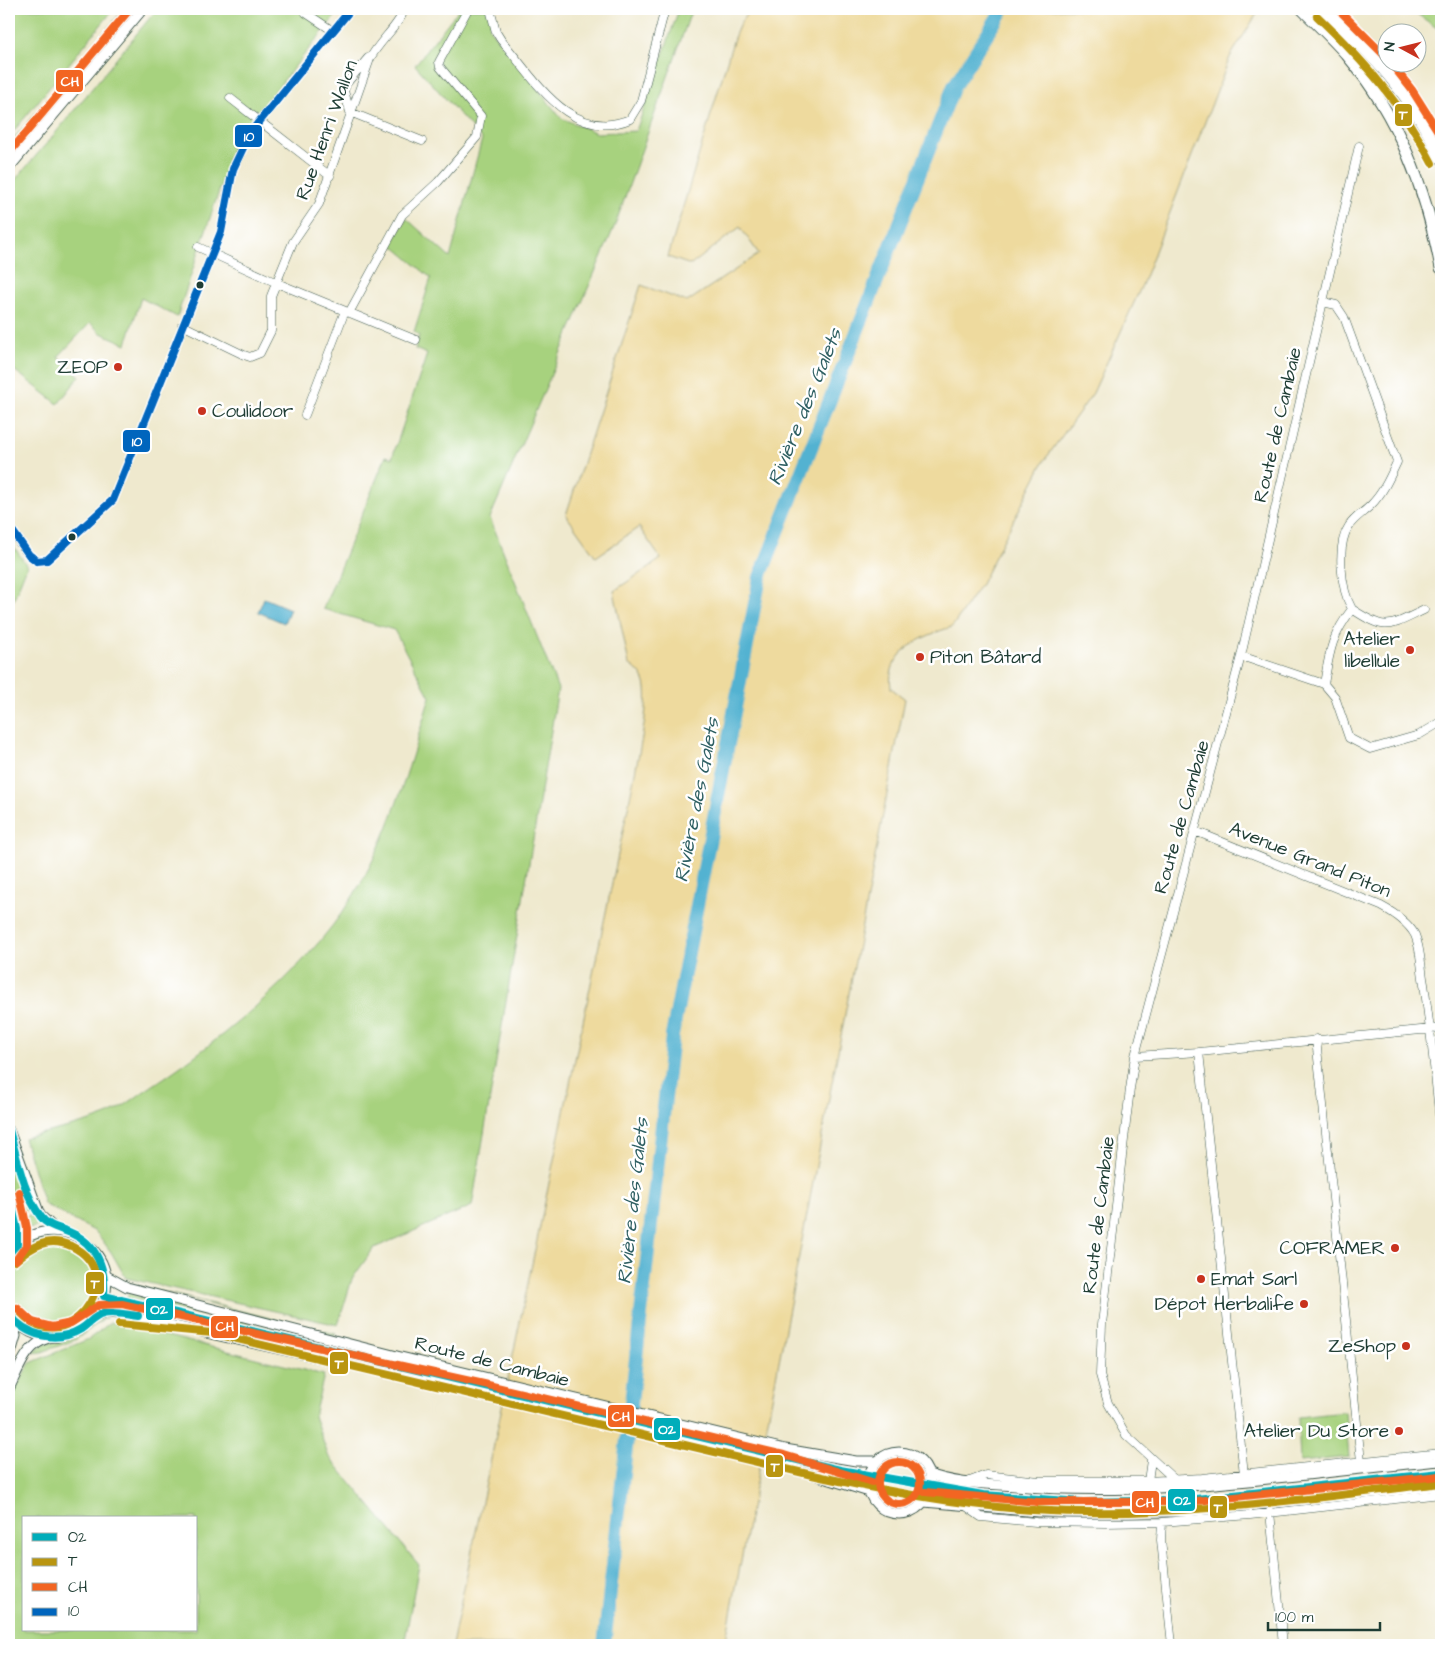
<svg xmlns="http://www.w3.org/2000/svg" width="1450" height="1654" font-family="'Architects Daughter',sans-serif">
<rect width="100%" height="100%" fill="#fff"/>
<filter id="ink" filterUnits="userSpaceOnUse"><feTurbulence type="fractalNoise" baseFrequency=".02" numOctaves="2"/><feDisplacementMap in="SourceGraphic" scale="10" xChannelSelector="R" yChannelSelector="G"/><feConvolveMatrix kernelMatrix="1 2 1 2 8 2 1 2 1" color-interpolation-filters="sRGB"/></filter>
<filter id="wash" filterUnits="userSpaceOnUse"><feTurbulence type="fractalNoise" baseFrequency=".0096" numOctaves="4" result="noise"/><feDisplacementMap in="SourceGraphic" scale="20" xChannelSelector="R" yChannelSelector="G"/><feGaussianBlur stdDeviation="1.12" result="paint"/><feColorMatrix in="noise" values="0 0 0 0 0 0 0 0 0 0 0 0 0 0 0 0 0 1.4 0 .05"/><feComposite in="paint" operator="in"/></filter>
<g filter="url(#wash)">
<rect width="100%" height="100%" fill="#efe9ce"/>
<path fill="#a7d27e" stroke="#638859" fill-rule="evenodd" d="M9,9H114L9,137Z
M124,9H134L9,157V144Z
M157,9H341L239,136L232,152L177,317L141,298L126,344L101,333L90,323L58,357L80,376L58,404L9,366V187L53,136Z
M459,9H494L489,28L561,118L597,133L636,131L679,9H692L615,225L490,518L558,689L472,1206L374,1248L352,1279L338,1325L126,1278L111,1252L96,1232L44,1204L24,1138C50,1131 79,1126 104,1116C120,1111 135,1097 149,1088C226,1037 317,962 362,881C394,823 411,760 430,697L394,630L323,609L386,456L392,458L427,354L415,349L419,335L414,332L431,278L392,245L406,218L450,258L482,139L415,65Z
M1411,9H1441V31L1413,11Z
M9,539L27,566L9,611Z
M9,1145L30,1209L17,1213L9,1184Z
M32,1215L40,1225L21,1232L20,1219Z
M52,1234C75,1239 89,1247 98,1269C116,1316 57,1351 20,1322C15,1318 10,1313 9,1307C8,1301 9,1294 9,1288C9,1278 7,1266 10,1257C23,1243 33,1237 52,1234Z
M130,1284L336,1334L335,1336Z
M129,1292L332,1344L127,1298Z
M124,1306L176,1318V1320L123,1310Z
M107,1317L75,1340L42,1352L32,1353C44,1340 59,1343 73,1338C87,1333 94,1321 107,1317Z
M111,1322L324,1375L314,1416L328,1455L419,1565L404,1645H9V1400L30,1363L89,1339ZM24,1518H196V1630H24Z
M217,1327L331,1354L330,1359L216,1332Z
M1345,1412L1349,1457L1300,1462L1298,1417Z"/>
<path fill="#eeda9e" stroke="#868c69" d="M790,9H1260L1230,57L1142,285L1093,393L1044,461L981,584L952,627C924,635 885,652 891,688L905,699L725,1645H452L631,793C636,765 649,715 646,688C645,677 638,670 629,664L614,591L661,559L639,527L596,557L566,515L641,285L687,302L759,254L740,227L691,265L668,257L734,38C737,31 740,22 745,16C756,4 777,16 790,9Z"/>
<path fill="#53b2d1" stroke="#397882" d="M264,598L290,609L284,623L258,612Z"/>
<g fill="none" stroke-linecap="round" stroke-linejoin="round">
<path stroke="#53b2d1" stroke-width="14" d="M604,1645L672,1036L760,577L954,86L1003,9"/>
</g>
</g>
<g filter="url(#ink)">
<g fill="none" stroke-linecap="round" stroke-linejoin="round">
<g stroke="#3e574b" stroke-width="9">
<path id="minor" d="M490,9L496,32L501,40C534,78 571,144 630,119L641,101L665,9
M306,13L333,31
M368,58L346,84L344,91L350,112L422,141
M230,98L330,176
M198,247L277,283L416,340
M1323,302L1336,305L1344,317L1397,462C1390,477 1383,493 1371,505C1364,512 1354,518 1349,526C1336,545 1341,590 1352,609C1331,637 1330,650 1324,684
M349,313L402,215L438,182L477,137L481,116L440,67L439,62L468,9
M182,325L244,355L250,357L260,353L271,331V296L293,242L319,204L370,59C378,42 401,24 404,9
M305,415L345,311
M9,526C18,539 28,565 47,560L113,500L221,232C228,195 228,166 250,133L351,9
M1352,609C1387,632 1388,627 1424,610
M1241,656L1324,684L1335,697L1349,738L1370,749L1419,735L1441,722
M1195,831L1381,906C1394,913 1408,922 1415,935C1421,949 1421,969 1424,984C1431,1033 1436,1082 1441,1132
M1316,1039L1361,1461
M1199,1052L1244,1474
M1135,1056L1199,1052L1441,1028
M1174,1479L1126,1435L1108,1403L1100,1375L1102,1324L1130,1089L1135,1056L1241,656L1359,146
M970,1481L986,1475L1039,1481H1148L1202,1478L1441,1453
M1148,1481L1151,1460
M966,1506L981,1517L1036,1522L1105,1523L1162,1522L1250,1515L1441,1494
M1270,1512L1283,1645
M1162,1522L1161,1540L1172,1645"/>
</g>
<g stroke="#3e574b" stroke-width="11">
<path id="major" d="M9,168L143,9
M9,1130L40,1215L57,1230
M9,1194L17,1229V1244
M9,1253C53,1199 133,1256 98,1311C89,1326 75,1334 58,1337C40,1340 19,1329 9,1314
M105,1275L127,1287L401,1357L785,1449L856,1461H877
M94,1317L106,1313L120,1314L482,1394L782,1465L869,1492
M9,1360L16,1336L12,1320
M9,1389C19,1369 26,1344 49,1338
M868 1483a31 31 0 1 1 62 0a31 31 0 1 1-62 0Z
M929,1474C955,1484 987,1484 1015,1486C1158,1499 1299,1473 1441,1461
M924,1502L1038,1512H1187L1441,1486"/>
</g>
<g stroke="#3e574b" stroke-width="13">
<path id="highway" d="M1302,9C1317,24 1333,39 1347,55C1399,117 1426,189 1441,268
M1324,9C1373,55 1412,96 1441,158"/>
</g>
<use href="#minor" stroke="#fff" stroke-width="8"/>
<use href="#major" stroke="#fff" stroke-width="9"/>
<use href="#highway" stroke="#fff" stroke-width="11"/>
<g stroke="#fff" stroke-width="11">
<path id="bus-1" d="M9,1130C17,1158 23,1193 41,1217C48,1227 60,1228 71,1233C97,1244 106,1269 104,1296L840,1470L983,1495L1083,1502L1186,1500L1441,1473
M9,1194L17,1229V1244L9,1253
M9,1314C26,1336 56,1344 81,1329C89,1324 94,1316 103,1314C114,1311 127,1315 138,1316"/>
</g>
<g stroke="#fff" stroke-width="11">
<path id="bus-2" d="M1317,16C1363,60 1403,105 1432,163
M15,1261C32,1246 48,1236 71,1246C134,1276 63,1367 17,1308
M119,1324L212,1333L812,1475C885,1491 958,1505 1033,1510C1169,1519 1306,1499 1441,1483"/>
</g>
<g stroke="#fff" stroke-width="11">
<path id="bus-3" d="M1338,9L1388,59
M1390,62L1412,90L1441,136
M9,153L130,9
M16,1260L27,1244V1228L19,1192
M17,1308L32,1322L52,1327L71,1323L99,1305L122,1304L484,1384L784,1455L872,1482
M878 1483a21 21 0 1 1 42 0a21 21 0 1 1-42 0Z
M925,1492L1038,1502H1186L1440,1476"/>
</g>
<g stroke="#fff" stroke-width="11">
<path id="bus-4" d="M9,526L29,555L37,561
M37,561L47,560L113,500L221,232L233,169L250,133L351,9"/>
</g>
<use href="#bus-1" stroke="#00adba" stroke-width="8"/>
<use href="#bus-2" stroke="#b99510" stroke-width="8"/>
<use href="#bus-3" stroke="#f26522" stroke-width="8"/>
<use href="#bus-4" stroke="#0065bd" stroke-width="8"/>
</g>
</g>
<g fill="#1f3d34" stroke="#fff" stroke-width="2">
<circle cx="200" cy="285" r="4.5"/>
<circle cx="72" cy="537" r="4.5"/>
</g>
<g fill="#c8321e" stroke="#fff" stroke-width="2">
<circle cx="118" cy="367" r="5"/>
<circle cx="202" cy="411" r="5"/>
<circle cx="1410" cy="650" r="5"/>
<circle cx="920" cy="657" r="5"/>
<circle cx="1395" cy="1248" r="5"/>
<circle cx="1201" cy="1279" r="5"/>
<circle cx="1304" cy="1304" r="5"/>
<circle cx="1406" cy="1346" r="5"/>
<circle cx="1399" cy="1431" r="5"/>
</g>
<g text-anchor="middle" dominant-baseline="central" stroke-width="5" stroke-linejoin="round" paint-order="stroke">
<g font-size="19" fill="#1f3d34" stroke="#fff">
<text transform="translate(327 130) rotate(-70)">Rue Henri Wallon</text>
<text transform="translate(1278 425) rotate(-77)">Route de Cambaie</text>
<text transform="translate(1182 817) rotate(-74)">Route de Cambaie</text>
<text transform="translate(1310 860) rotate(22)">Avenue Grand Piton</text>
<text transform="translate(1099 1215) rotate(-83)">Route de Cambaie</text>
<text transform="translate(492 1362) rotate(14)">Route de Cambaie</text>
</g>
<g font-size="19" fill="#1f3d34" stroke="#fff" text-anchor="end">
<text x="108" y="367">ZEOP</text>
<text x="212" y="411" text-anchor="start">Coulidoor</text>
<text x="1400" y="639">Atelier<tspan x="1400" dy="22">libellule</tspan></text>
<text x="930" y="657" text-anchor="start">Piton Bâtard</text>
<text x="1385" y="1248">COFRAMER</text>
<text x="1211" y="1279" text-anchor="start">Emat Sarl</text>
<text x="1294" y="1304">Dépot Herbalife</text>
<text x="1396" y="1346">ZeShop</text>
<text x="1389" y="1431">Atelier Du Store</text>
</g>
<g font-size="20" font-style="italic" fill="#2f6063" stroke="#fff">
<text transform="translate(805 407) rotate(-68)">Rivière des Galets</text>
<text transform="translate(697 800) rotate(-79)">Rivière des Galets</text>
<text transform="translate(633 1201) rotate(-84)">Rivière des Galets</text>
</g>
</g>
<g stroke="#fff" stroke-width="2">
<rect x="55" y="69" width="29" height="24" rx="5" fill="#f26522"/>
<rect x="1394" y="103" width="19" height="24" rx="5" fill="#b99510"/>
<rect x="234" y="124" width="29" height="24" rx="5" fill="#0065bd"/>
<rect x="122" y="429" width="29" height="24" rx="5" fill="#0065bd"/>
<rect x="85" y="1271" width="20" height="24" rx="5" fill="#b99510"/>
<rect x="145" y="1297" width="29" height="24" rx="5" fill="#00adba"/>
<rect x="210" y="1315" width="29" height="24" rx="5" fill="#f26522"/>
<rect x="329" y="1351" width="20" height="24" rx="5" fill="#b99510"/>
<rect x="607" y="1404" width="28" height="24" rx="5" fill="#f26522"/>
<rect x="653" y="1417" width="28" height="24" rx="5" fill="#00adba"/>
<rect x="765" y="1454" width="19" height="24" rx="5" fill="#b99510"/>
<rect x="1167" y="1488" width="29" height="24" rx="5" fill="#00adba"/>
<rect x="1131" y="1490" width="29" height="24" rx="5" fill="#f26522"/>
<rect x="1209" y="1495" width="19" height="24" rx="5" fill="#b99510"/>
</g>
<g font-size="14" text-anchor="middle" font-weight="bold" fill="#fff">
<text x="70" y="86">CH</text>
<text x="1403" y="119">T</text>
<text x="249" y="141">10</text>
<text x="137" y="446">10</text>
<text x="95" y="1288">T</text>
<text x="159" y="1314">O2</text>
<text x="225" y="1331">CH</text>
<text x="339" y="1368">T</text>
<text x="621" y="1421">CH</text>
<text x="667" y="1434">O2</text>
<text x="775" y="1471">T</text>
<text x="1182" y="1505">O2</text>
<text x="1145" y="1507">CH</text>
<text x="1218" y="1512">T</text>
</g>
<rect width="1450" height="1654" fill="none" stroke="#fff" stroke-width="30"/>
<rect x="22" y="1516" width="175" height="115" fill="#ffffff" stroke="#a5b1ae"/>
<rect x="32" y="1533" width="25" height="8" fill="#00adba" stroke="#a5b1ae"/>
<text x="68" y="1542" font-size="15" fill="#1f3d34">O2</text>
<rect x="32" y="1558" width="25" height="8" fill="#b99510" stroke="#a5b1ae"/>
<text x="68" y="1566" font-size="15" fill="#1f3d34">T</text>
<rect x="32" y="1583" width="25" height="8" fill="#f26522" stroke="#a5b1ae"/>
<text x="68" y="1592" font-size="15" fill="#1f3d34">CH</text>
<rect x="32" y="1608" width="25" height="8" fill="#0065bd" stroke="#a5b1ae"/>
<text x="68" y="1616" font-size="15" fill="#1f3d34">10</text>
<g transform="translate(1402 48) rotate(277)"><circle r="24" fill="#ffffff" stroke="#a5b1ae"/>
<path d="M0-4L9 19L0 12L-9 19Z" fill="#c8321e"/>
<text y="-8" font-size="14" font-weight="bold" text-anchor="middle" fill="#1f3d34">N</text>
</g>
<path d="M1268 1622v8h112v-8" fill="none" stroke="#1f3d34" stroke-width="2.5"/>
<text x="1275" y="1622" font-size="15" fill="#1f3d34" stroke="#ffffff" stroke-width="4" paint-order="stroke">100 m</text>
</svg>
